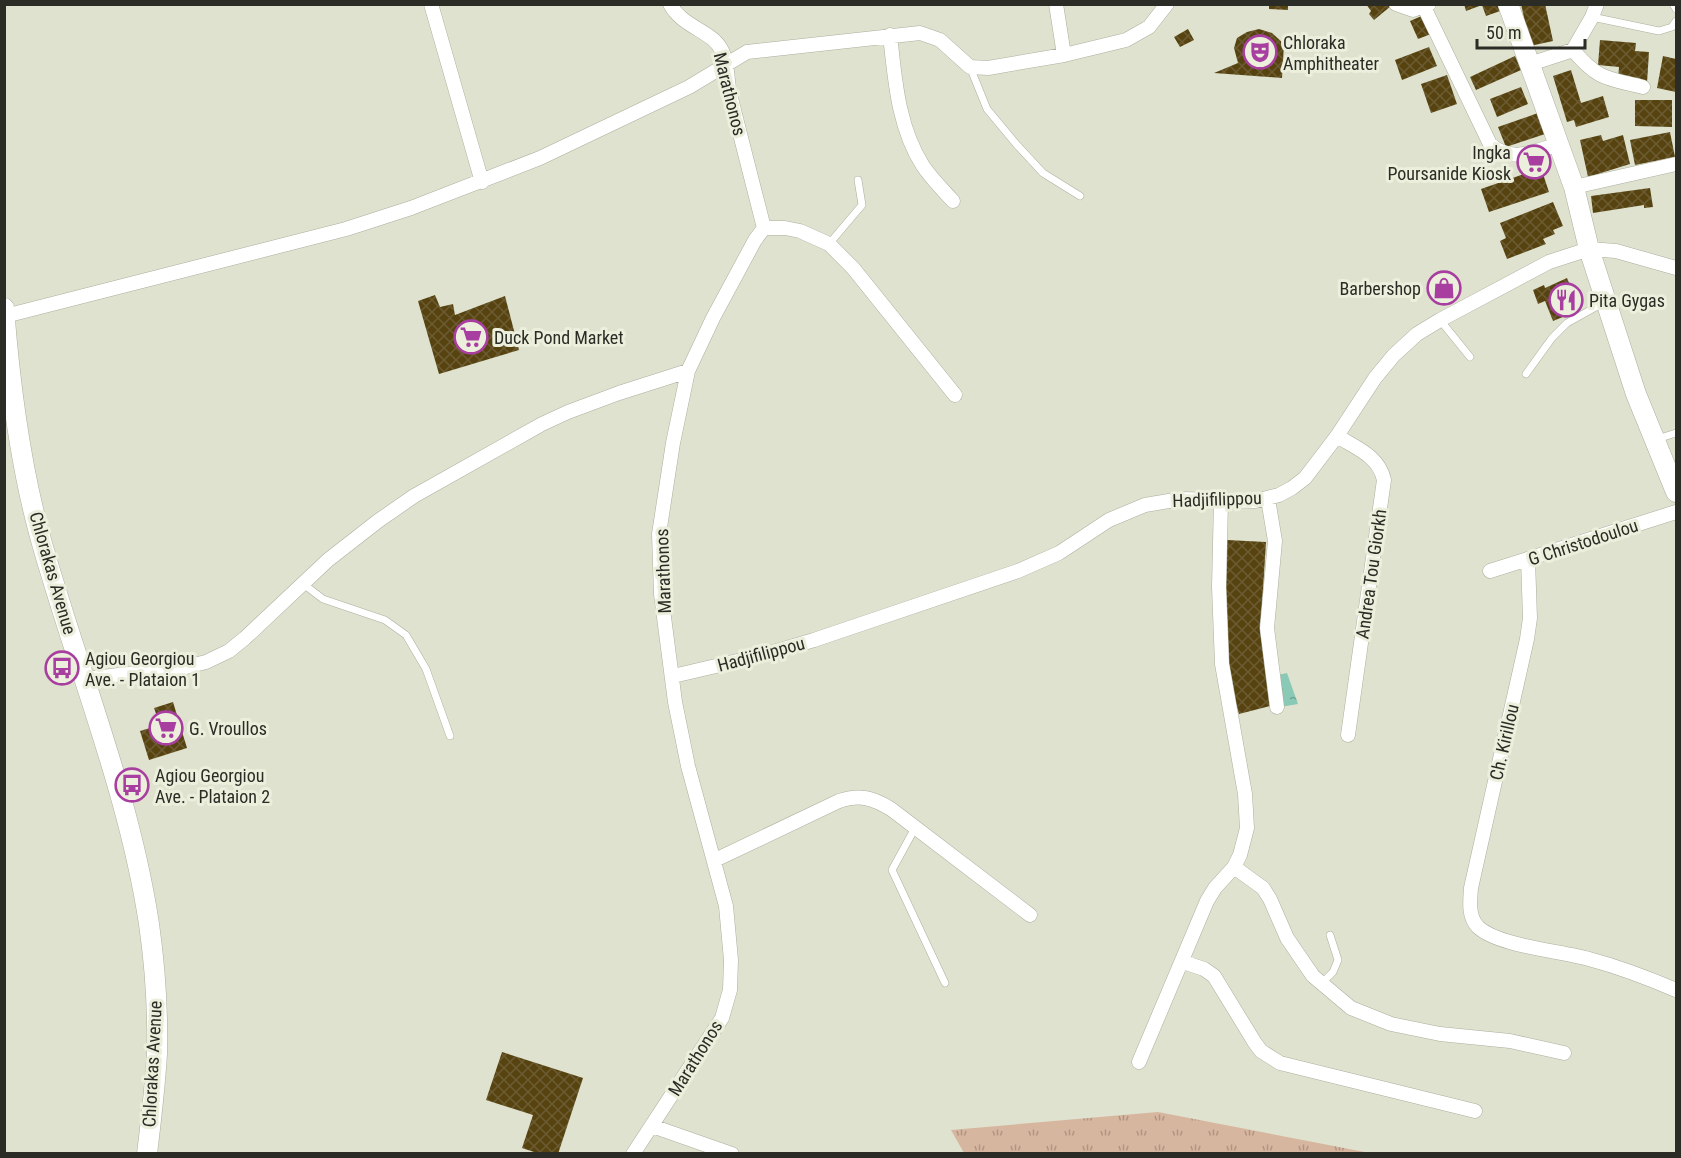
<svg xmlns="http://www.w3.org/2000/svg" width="1681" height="1158" font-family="'Roboto Condensed',sans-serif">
<defs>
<pattern id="grass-tufts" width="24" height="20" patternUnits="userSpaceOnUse" patternTransform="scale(1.5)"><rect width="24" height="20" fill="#d7b69f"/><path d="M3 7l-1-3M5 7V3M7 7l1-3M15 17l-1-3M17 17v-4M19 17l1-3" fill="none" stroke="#af9481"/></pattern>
<pattern id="water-ripples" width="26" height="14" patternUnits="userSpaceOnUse" patternTransform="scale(1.5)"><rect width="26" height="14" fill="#8ac9b5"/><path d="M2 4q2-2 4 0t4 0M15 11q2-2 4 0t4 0" fill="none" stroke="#71a393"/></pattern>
<pattern id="building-cross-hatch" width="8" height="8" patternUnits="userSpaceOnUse" patternTransform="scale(1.5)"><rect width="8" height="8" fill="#574310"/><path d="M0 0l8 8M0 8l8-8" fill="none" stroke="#6c5c33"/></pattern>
</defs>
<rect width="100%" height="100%" fill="#dee2cf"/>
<path fill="url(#grass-tufts)" d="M1158,1112L1370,1153H964L951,1130Z"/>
<path fill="url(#water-ripples)" d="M1287,673L1298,704L1280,707L1278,675Z"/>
<path fill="url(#building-cross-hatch)" d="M1269,4H1288V10L1269,9Z
M1366,4H1390L1391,6L1374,20L1369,14L1371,11Z
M1464,4H1501L1503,10L1486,16L1482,5L1466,11Z
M1521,4H1545L1553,41L1530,46Z
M1424,15L1431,34L1418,39L1410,21Z
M1188,29L1194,40L1180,47L1174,37Z
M1259,29L1272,33L1284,44L1282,78L1214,73L1238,63L1234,48L1237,38L1247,32Z
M1600,40L1636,43L1635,51L1649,52L1647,83L1618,80L1619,67L1598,65Z
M1429,47L1437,66L1402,80L1395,60Z
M1515,56L1521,70L1476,90L1470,77Z
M1663,56L1676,59V92L1657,88Z
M1571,70L1581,103L1603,96L1609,117L1576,127L1574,120L1567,122L1553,76Z
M1447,75L1457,104L1431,113L1421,84Z
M1521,87L1528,104L1497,117L1490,99Z
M1635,100H1672V127L1635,126Z
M1538,113L1545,134L1506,147L1498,127Z
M1670,132L1675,157L1635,165L1630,140Z
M1601,135L1603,141L1623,135L1630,164L1588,177L1580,140Z
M1541,168L1549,192L1489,212L1481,189Z
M1650,188L1653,207L1644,208V205L1593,213L1591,196Z
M1553,202L1563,226L1553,230L1555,234L1543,239L1546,244L1507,259L1500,241L1506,238L1500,223Z
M1567,278L1580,310L1553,321L1545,301L1538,304L1533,290L1544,285L1545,288Z
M435,295L440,307L453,304L455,315L505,296L519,350L439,374L418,301Z
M1227,540L1266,542L1261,621L1270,706L1239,714L1229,681L1224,590Z
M173,702L187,748L149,760L140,731L160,725L154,708Z
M502,1052L583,1078L558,1154H540L522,1148L533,1115L486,1100Z"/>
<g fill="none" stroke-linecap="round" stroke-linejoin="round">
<g stroke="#acaf9d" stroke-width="8">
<path id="lane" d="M1673,4L1676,9
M1592,17L1659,31L1672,27L1676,21
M970,67L987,109L1017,145L1043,173L1080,196
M829,244L862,205L858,180
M1440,320L1470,357
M1526,374L1552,338L1567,323L1603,303
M1657,439L1676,433
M302,583L323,599L385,620L406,635L426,669L450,736
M915,828L892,870L945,983
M1321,984L1333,972L1338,960L1330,935"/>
</g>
<g stroke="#acaf9d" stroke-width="15">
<path id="street" d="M431,4L482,182
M1056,4L1064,55
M1396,4L1413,10L1429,4
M1424,7L1490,144C1512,164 1534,151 1559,144
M890,35C895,80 898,127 923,166C931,178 943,190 953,201
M1573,50L1592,17L1597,4
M1530,64L1573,50C1598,80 1607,78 1643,87
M1574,187L1676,164
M764,228H785L800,231L829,244L853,268L955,395
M5,316L346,229L411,208L540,158L689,87L747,52L920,33L940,40L970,67L988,68L1064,55L1126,40L1149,27L1167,4
M1337,436C1356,448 1379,456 1384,480L1348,735
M1268,499L1275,541L1267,628L1277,707
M1528,560L1530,618L1527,639L1471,888C1470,901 1468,917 1478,927C1498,946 1561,951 1589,959C1619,967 1648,978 1676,990
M1490,571L1676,512
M673,676L763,655L814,640L1018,571L1059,553L1109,520L1145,505L1181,499L1255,501L1279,495L1292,488L1305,478L1337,436L1375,378L1394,355L1417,334L1440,320L1549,262L1589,249L1616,251L1676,268
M85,679L186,667L206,662L229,651L245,638L328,560L378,521L414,496L542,424L568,412L619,393L688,371
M715,860L839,801C860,794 873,798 891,809L1030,915
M1234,867L1263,888L1270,899L1287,938L1313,976L1351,1008L1391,1024L1440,1034L1510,1041L1564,1053
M1183,962L1204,969L1214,976L1255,1043L1261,1051L1280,1063L1475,1111
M1139,1062L1207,901L1215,888L1234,867L1240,855L1247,828L1245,794L1222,664L1219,587L1221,501
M652,1126L732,1154
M633,1154L722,1018L730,990L731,960L726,906L688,766L675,702L661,594L659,534L673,443L688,371L713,318L755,240L764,228C753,184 741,139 730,94C727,81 728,61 721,49C712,31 682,27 670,4"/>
</g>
<g stroke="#acaf9d" stroke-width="21">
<path id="secondary" d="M1508,4L1574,187L1589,249L1636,394L1676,492
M4,308C10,386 20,465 41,540C77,668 129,792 149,924C155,966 158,1011 157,1054C155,1087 151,1121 147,1154"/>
</g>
<use href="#lane" stroke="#fff" stroke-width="7"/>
<use href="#street" stroke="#fff" stroke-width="14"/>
<use href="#secondary" stroke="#fff" stroke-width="20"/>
</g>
<defs>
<g id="theatre-ring" transform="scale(1.725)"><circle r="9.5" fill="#ebefdc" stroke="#a73ea0" stroke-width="1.5"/><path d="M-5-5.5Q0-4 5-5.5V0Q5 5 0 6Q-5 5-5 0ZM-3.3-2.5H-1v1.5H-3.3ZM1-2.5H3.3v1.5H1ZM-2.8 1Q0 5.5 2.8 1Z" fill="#a73ea0"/></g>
<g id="supermarket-ring" transform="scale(1.725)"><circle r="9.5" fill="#ebefdc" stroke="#a73ea0" stroke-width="1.5"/><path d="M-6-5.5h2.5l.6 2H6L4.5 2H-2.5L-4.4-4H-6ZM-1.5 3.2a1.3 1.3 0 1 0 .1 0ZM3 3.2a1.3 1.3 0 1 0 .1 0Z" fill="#a73ea0"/></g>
<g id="shop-ring" transform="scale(1.725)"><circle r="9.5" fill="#ebefdc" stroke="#a73ea0" stroke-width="1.5"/><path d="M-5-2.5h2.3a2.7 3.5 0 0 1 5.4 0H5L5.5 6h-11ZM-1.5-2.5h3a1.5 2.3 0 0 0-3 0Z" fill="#a73ea0"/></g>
<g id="restaurant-ring" transform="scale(1.725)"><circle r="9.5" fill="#ebefdc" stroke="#a73ea0" stroke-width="1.5"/><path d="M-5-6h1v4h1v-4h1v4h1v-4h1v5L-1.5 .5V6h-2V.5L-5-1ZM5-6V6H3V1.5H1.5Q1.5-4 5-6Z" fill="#a73ea0"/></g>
<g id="bus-ring" transform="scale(1.725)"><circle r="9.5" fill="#ebefdc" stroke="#a73ea0" stroke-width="1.5"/><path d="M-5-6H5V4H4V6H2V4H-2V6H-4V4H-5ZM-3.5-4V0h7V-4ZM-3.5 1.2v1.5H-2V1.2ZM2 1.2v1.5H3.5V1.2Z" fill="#a73ea0"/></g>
</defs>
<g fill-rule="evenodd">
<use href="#theatre-ring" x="1260" y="52"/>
<use href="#supermarket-ring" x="1534" y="162"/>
<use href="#shop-ring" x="1444" y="288"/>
<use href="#restaurant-ring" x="1566" y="300"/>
<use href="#supermarket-ring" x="471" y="337"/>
<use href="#bus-ring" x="62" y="668"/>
<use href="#supermarket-ring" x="166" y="728"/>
<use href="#bus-ring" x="132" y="785"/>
</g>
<g text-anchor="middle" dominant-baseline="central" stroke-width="6" stroke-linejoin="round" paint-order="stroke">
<g font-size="18" fill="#2b2c25" stroke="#ebefdc" text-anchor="start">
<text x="1283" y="42">Chloraka<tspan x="1283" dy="21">Amphitheater</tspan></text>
<text x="1511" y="152" text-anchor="end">Ingka<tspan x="1511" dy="21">Poursanide Kiosk</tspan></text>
<text x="1421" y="288" text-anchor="end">Barbershop</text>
<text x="1589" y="300">Pita Gygas</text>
<text x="494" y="337">Duck Pond Market</text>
<text x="85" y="658">Agiou Georgiou<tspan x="85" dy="21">Ave. - Plataion 1</tspan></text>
<text x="189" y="728">G. Vroullos</text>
<text x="155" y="775">Agiou Georgiou<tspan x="155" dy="21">Ave. - Plataion 2</tspan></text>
</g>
<g font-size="18" fill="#2b2c25" stroke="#ebefdc">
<text transform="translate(730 94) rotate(76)">Marathonos</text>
<text transform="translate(1217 499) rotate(-2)">Hadjifilippou</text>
<text transform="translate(1583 542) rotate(-18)">G Christodoulou</text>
<text transform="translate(663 571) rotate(-92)">Marathonos</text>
<text transform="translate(53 573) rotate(74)">Chlorakas Avenue</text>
<text transform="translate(1371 574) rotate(-82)">Andrea Tou Giorkh</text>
<text transform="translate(761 654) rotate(-15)">Hadjifilippou</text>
<text transform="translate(1504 742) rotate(-77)">Ch. Kirillou</text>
<text transform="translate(695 1058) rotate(-58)">Marathonos</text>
<text transform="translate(152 1064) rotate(-87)">Chlorakas Avenue</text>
</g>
</g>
<rect width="1681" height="1158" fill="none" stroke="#2b2c25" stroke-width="12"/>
<path d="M1477 39v9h108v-9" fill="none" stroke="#2b2c25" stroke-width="3"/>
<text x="1486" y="39" font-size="18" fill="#2b2c25" stroke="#ebefdc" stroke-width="4.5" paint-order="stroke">50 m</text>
</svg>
